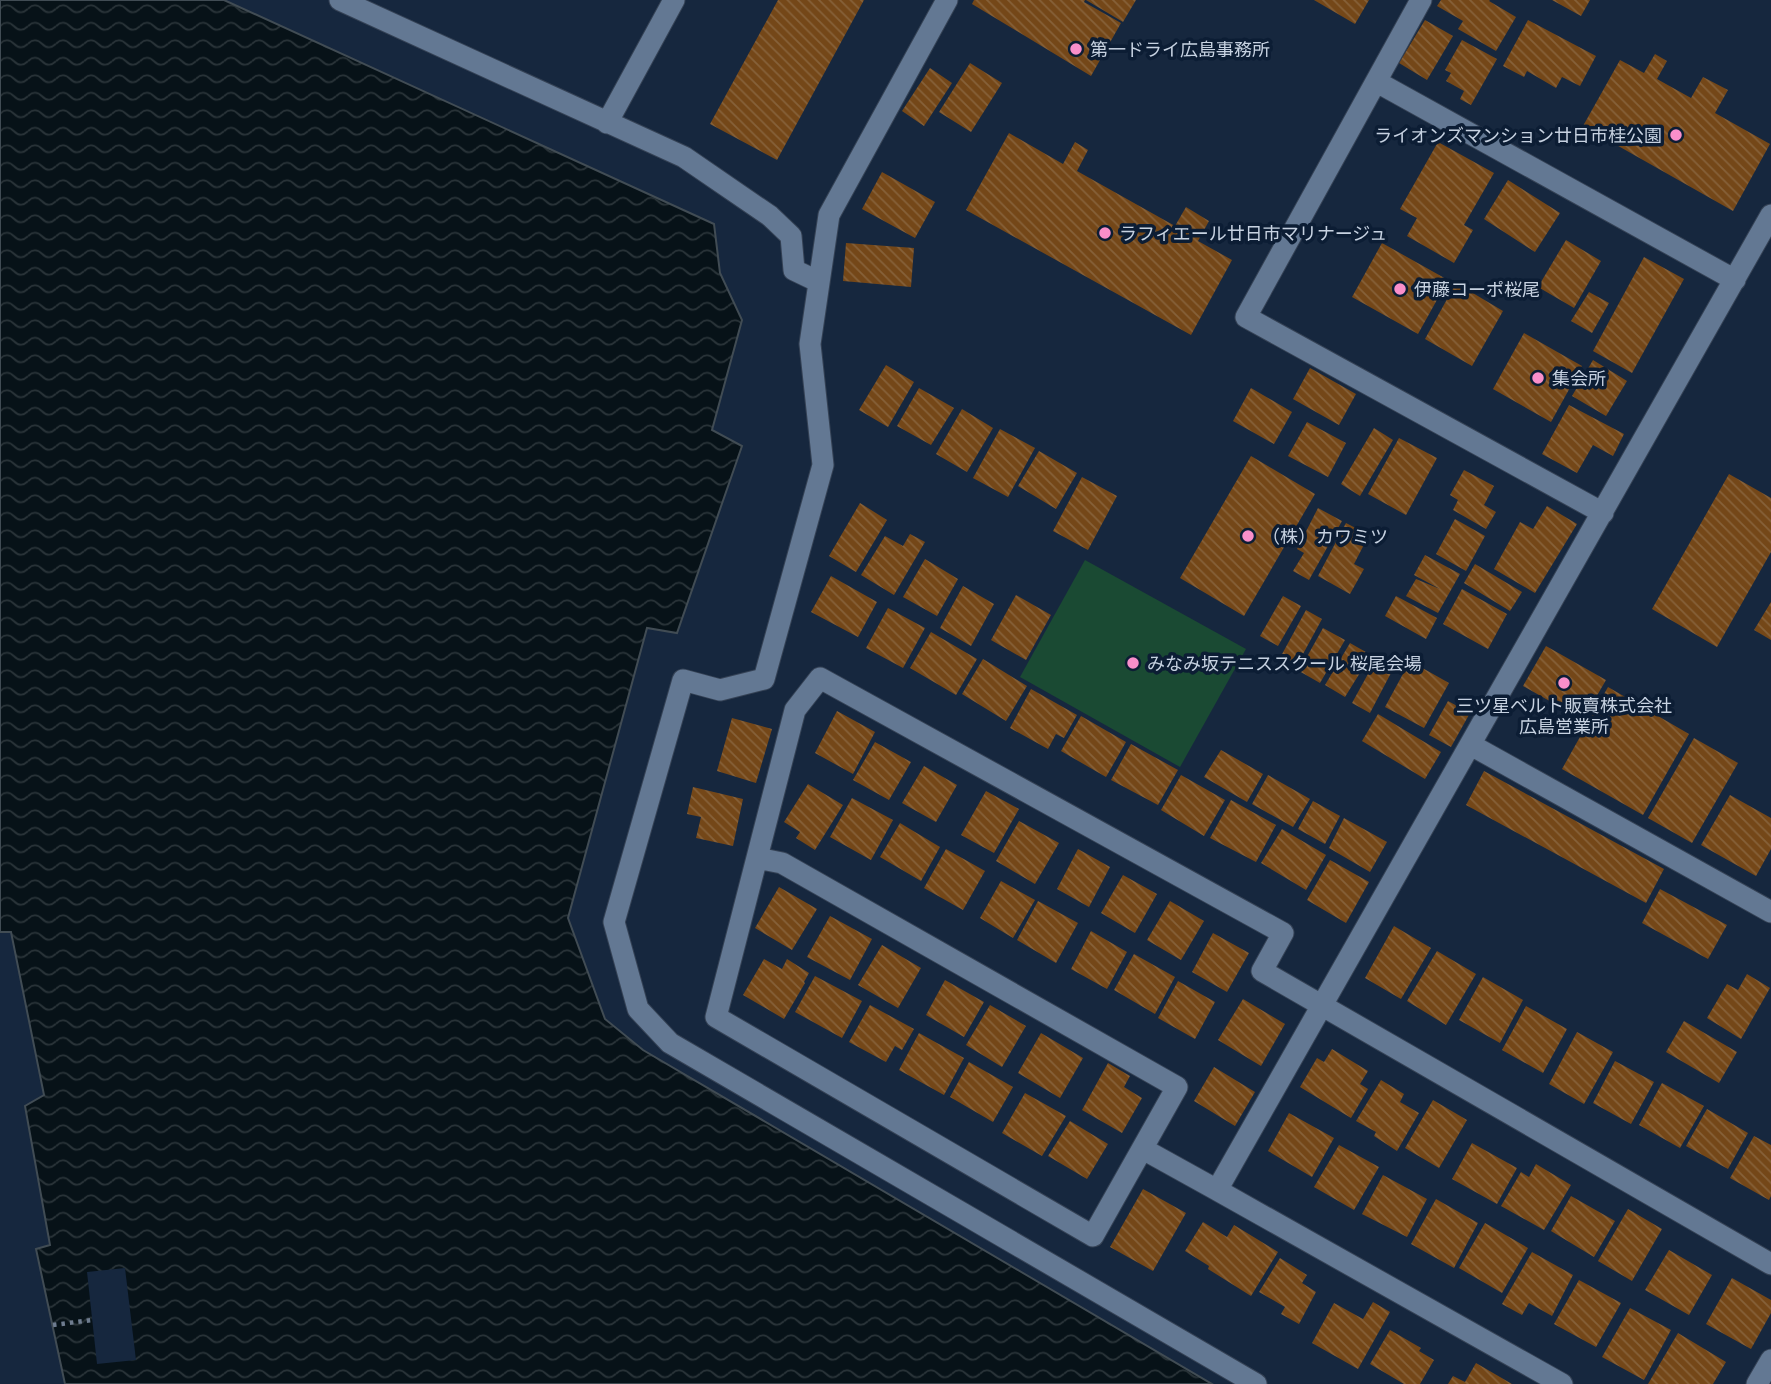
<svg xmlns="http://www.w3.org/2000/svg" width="1771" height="1384" font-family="Poppins,'Noto Sans JP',sans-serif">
<defs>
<pattern id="water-waves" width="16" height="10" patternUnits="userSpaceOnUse" patternTransform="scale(1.75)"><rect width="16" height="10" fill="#071218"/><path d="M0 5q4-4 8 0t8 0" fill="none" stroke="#2a3439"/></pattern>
<pattern id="building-back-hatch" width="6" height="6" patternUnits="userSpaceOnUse" patternTransform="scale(1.75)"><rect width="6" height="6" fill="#744718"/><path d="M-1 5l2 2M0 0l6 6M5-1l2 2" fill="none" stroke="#866139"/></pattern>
</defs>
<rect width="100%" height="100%" fill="#16273e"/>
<path fill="#1a4a33" d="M1085,560L1246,649L1180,767L1020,677Z"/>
<path fill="url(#water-waves)" stroke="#414c54" stroke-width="2" d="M0,0H224L714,224L720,273L742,320L712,430L742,446L677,633L647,628L568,918L605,1019L643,1050L1212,1384H65L36,1249L50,1245L25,1106L44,1095L11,932H0Z"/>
<path fill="#16273e" d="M125,1268L136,1360L97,1364L87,1272Z"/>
<path fill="url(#building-back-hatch)" d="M778,0H864L777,160L710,124Z
M974,0H1085L1084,2L1121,23L1091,76L972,4Z
M1086,0H1136L1123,22Z
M1314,0H1369L1355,24Z
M1441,0H1490L1489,1L1516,17L1496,51L1458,29L1463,21L1437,6Z
M1552,0H1590L1581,16Z
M1425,20L1453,36L1427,80L1399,63Z
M1528,20L1596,56L1580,86L1562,77L1556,88L1527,71L1524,77L1503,66Z
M1462,40L1497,59L1471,105L1460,99L1464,91L1446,81L1451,73L1445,70Z
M1655,54L1667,61L1657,79L1691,98L1703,77L1728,90L1715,113L1770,144L1733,211L1583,126L1620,60L1644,73Z
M970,63L1002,83L971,132L939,112Z
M930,68L952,83L924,126L902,111Z
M1009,133L1063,164L1075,142L1088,150L1077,171L1175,226L1186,207L1209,221L1198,241L1232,260L1191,335L966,210Z
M1438,142L1494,173L1464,225L1473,230L1454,263L1407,236L1417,218L1400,209Z
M882,172L935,202L915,238L862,209Z
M1508,180L1560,213L1535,252L1484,219Z
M1566,240L1601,261L1574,308L1538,287Z
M846,243L914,248L911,287L843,281Z
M1382,243L1448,280L1418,334L1352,297Z
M1644,257L1684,279L1632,373L1593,351Z
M1456,283L1503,311L1472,366L1425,339Z
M1589,292L1609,303L1592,333L1571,321Z
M1524,333L1582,366L1551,422L1493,389Z
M1593,360L1627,381L1606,416L1572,396Z
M886,365L914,382L888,427L859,410Z
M1310,368L1356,394L1339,425L1293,399Z
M919,388L954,408L931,445L897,426Z
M1251,388L1292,412L1274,444L1233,421Z
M1569,405L1624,434L1613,456L1593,445L1577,473L1542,454Z
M962,409L993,428L967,472L936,454Z
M1307,422L1346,443L1328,477L1288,456Z
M1374,428L1393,440L1360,496L1341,484Z
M1000,429L1035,448L1008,497L973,478Z
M1399,438L1437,458L1406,515L1368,494Z
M1039,451L1077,473L1056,509L1018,486Z
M1251,456L1315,494L1244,616L1180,578Z
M1464,470L1494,486L1484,505L1496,512L1486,529L1453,510L1458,500L1450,495Z
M1729,474L1771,498V552L1717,647L1652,609Z
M1082,477L1117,496L1088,550L1053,531Z
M860,503L887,520L856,572L829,556Z
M1547,506L1577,524L1535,593L1494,569L1520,522L1533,529Z
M1318,508L1342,521L1309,580L1293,571L1304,553L1297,549Z
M1455,519L1485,536L1466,571L1436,554Z
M1346,523L1369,535L1354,564L1364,569L1350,594L1318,576Z
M910,534L925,542L894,595L861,575L885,536L903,546Z
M1425,555L1460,574L1438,613L1406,596L1416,579L1440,589L1414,575Z
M925,559L958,579L937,616L903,597Z
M1475,564L1522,592L1510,611L1464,583Z
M831,576L877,602L858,637L811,612Z
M963,586L994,604L971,646L940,628Z
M1462,589L1507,614L1488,649L1443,624Z
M1016,595L1051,615L1026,660L991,640Z
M1283,596L1301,606L1278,646L1260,636Z
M1396,596L1437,618L1426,639L1385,616Z
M1771,602V640L1754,630Z
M888,608L925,628L903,668L866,648Z
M1306,610L1322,619L1297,665L1281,656Z
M1323,628L1345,640L1320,683L1299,671Z
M931,632L977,659L956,695L910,668Z
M1350,643L1371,655L1345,697L1325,685Z
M1546,646L1606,680L1583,720L1523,686Z
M983,659L1027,686L1006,721L962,694Z
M1410,661L1449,683L1424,728L1385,707Z
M1374,663L1391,673L1370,713L1352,703Z
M1608,687L1689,734L1643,815L1562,769Z
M1031,689L1077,715L1064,738L1056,734L1048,749L1010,728Z
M1448,701L1470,713L1451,747L1429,735Z
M837,711L875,732L853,774L815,753Z
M1378,714L1441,752L1425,779L1362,741Z
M1081,716L1126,742L1106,777L1061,751Z
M732,718L772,729L756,783L717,771Z
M1694,738L1738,763L1692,843L1648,818Z
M875,742L911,762L889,800L853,780Z
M1131,744L1178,770L1158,805L1111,780Z
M1221,750L1263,774L1247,802L1204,777Z
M924,766L957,785L936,822L902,803Z
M1484,771L1664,869L1646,903L1466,805Z
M1181,775L1225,800L1204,836L1161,810Z
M1268,775L1310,799L1293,827L1252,804Z
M808,784L843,805L815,850L796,838L800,832L784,822Z
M693,787L743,799L733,846L696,838L701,817L687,814Z
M986,791L1019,809L994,853L961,835Z
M1730,795L1771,818V849L1756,876L1701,845Z
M852,798L893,820L871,860L830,837Z
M1231,800L1276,825L1256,862L1210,838Z
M1313,801L1340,816L1325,844L1298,829Z
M1344,818L1387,842L1370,872L1329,848Z
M1019,821L1059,843L1035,884L996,861Z
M900,823L940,847L921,881L880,857Z
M1282,829L1326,855L1306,890L1261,863Z
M946,849L985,871L963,910L924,888Z
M1078,849L1110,867L1089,907L1057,889Z
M1330,860L1369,882L1346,923L1307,900Z
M1123,875L1157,894L1135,933L1101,913Z
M1001,881L1035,900L1013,938L980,918Z
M779,887L817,909L792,950L755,928Z
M1660,889L1727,925L1708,959L1642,923Z
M1038,901L1078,923L1056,963L1017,940Z
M1170,901L1204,921L1181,960L1147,940Z
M830,916L872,939L850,980L807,957Z
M1394,926L1431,948L1401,999L1365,978Z
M1091,931L1127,952L1107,989L1071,969Z
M1213,933L1249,953L1227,992L1192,972Z
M882,945L921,968L898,1008L858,985Z
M1437,951L1476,974L1446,1025L1407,1001Z
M1134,954L1175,977L1155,1014L1114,990Z
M764,959L782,969L787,959L809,973L804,982L805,983L784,1019L743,995Z
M1747,974L1770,988L1741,1039L1707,1018L1727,984L1738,990Z
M815,976L862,1001L842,1038L795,1012Z
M1483,977L1523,1000L1500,1043L1459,1020Z
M945,980L984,1002L964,1037L926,1015Z
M1178,981L1215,1002L1195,1039L1158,1018Z
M1243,999L1285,1024L1261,1066L1218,1040Z
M870,1005L914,1029L902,1050L895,1046L886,1062L849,1042Z
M990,1005L1026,1026L1002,1067L966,1045Z
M1526,1006L1567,1029L1543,1073L1502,1050Z
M1684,1021L1737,1052L1719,1083L1666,1052Z
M1577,1032L1613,1052L1584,1104L1549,1084Z
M919,1033L964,1058L944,1095L899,1070Z
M1041,1033L1083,1058L1060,1098L1018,1073Z
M1332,1049L1368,1071L1360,1084L1368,1089L1351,1118L1300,1087L1317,1058L1324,1062Z
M1615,1061L1654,1082L1631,1124L1593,1103Z
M969,1062L1013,1087L993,1122L950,1097Z
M1108,1063L1130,1076L1124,1087L1142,1098L1122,1133L1082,1110Z
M1214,1067L1255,1092L1235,1126L1194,1101Z
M1381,1080L1404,1094L1400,1102L1419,1113L1397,1151L1374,1136L1376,1132L1356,1121Z
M1662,1083L1704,1106L1680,1148L1639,1125Z
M1025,1093L1066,1116L1042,1156L1002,1133Z
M1433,1100L1467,1120L1439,1168L1405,1148Z
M1707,1109L1748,1133L1728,1169L1686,1146Z
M1289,1113L1334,1138L1312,1177L1268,1151Z
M1070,1121L1108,1144L1087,1179L1048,1156Z
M1754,1136L1771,1145V1196L1769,1200L1730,1178Z
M1472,1143L1517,1168L1497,1204L1452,1179Z
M1339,1145L1379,1167L1354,1210L1314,1187Z
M1536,1164L1571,1185L1544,1230L1501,1206L1521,1172L1529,1177Z
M1383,1175L1427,1199L1407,1237L1362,1214Z
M1143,1189L1186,1213L1153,1271L1110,1247Z
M1571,1196L1615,1221L1594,1257L1551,1231Z
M1436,1199L1478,1223L1454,1268L1411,1244Z
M1628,1209L1662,1229L1632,1281L1598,1261Z
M1203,1222L1227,1237L1234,1225L1278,1252L1251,1296L1208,1269L1209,1266L1185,1251Z
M1485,1223L1528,1248L1502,1293L1459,1268Z
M1669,1250L1712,1275L1689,1315L1645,1290Z
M1532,1252L1573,1275L1552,1316L1529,1303L1522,1315L1502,1304Z
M1280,1258L1307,1275L1302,1283L1316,1292L1299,1324L1281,1314L1285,1307L1259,1292Z
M1732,1278L1771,1300V1313L1751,1349L1706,1324Z
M1579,1280L1621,1303L1596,1347L1554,1324Z
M1373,1302L1390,1312L1358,1369L1312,1343L1334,1303L1363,1319Z
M1630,1308L1671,1330L1644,1380L1602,1357Z
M1390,1330L1421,1348L1419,1351L1434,1360L1420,1384H1404L1370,1364Z
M1678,1333L1726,1362L1713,1384H1648Z
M1476,1363L1512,1384H1448L1453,1376L1465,1382Z"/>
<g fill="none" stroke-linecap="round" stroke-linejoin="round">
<g stroke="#354255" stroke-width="23">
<path id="minor" d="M340,0L684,157L770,216L791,236L794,270L819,282
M947,0L829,215L810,344L823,465L764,679L720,690L683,680L614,922L638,1009L670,1043L1256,1384
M1421,0L1246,317L1603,513
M1377,82L1735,280
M607,123L674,0
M1471,745L1771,912
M757,858L782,863L1177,1087L1093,1236L716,1017L795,710L820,678L1283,933L1262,971L1771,1264
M1143,1149L1217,1190
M1562,1384L1217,1190L1771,215
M1757,1384L1771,1360"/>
</g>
<path stroke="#6e7c8f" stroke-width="4.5" stroke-dasharray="3.5 5" stroke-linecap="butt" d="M53,1325L92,1320"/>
<use href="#minor" stroke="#637893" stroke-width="21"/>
</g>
<g fill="#f98fca" stroke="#0c1d34" stroke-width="2.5">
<circle cx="1076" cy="49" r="7"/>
<circle cx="1676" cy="135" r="7"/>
<circle cx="1105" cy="233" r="7"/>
<circle cx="1400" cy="289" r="7"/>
<circle cx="1538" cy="378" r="7"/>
<circle cx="1248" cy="536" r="7"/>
<circle cx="1133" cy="663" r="7"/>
<circle cx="1564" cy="683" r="7"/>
</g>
<g text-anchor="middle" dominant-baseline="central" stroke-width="7" stroke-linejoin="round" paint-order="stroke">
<g font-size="18" fill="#c7d2e1" stroke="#0c1d34" text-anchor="start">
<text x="1090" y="49">第一ドライ広島事務所</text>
<text x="1662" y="135" text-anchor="end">ライオンズマンション廿日市桂公園</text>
<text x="1119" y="233">ラフィエール廿日市マリナージュ</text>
<text x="1414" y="289">伊藤コーポ桜尾</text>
<text x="1552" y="378">集会所</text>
<text x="1262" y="536">（株）カワミツ</text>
<text x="1147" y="663">みなみ坂テニススクール 桜尾会場</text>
<text x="1564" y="705" text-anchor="middle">三ツ星ベルト販賣株式会社<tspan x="1564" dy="21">広島営業所</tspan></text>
</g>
</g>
</svg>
